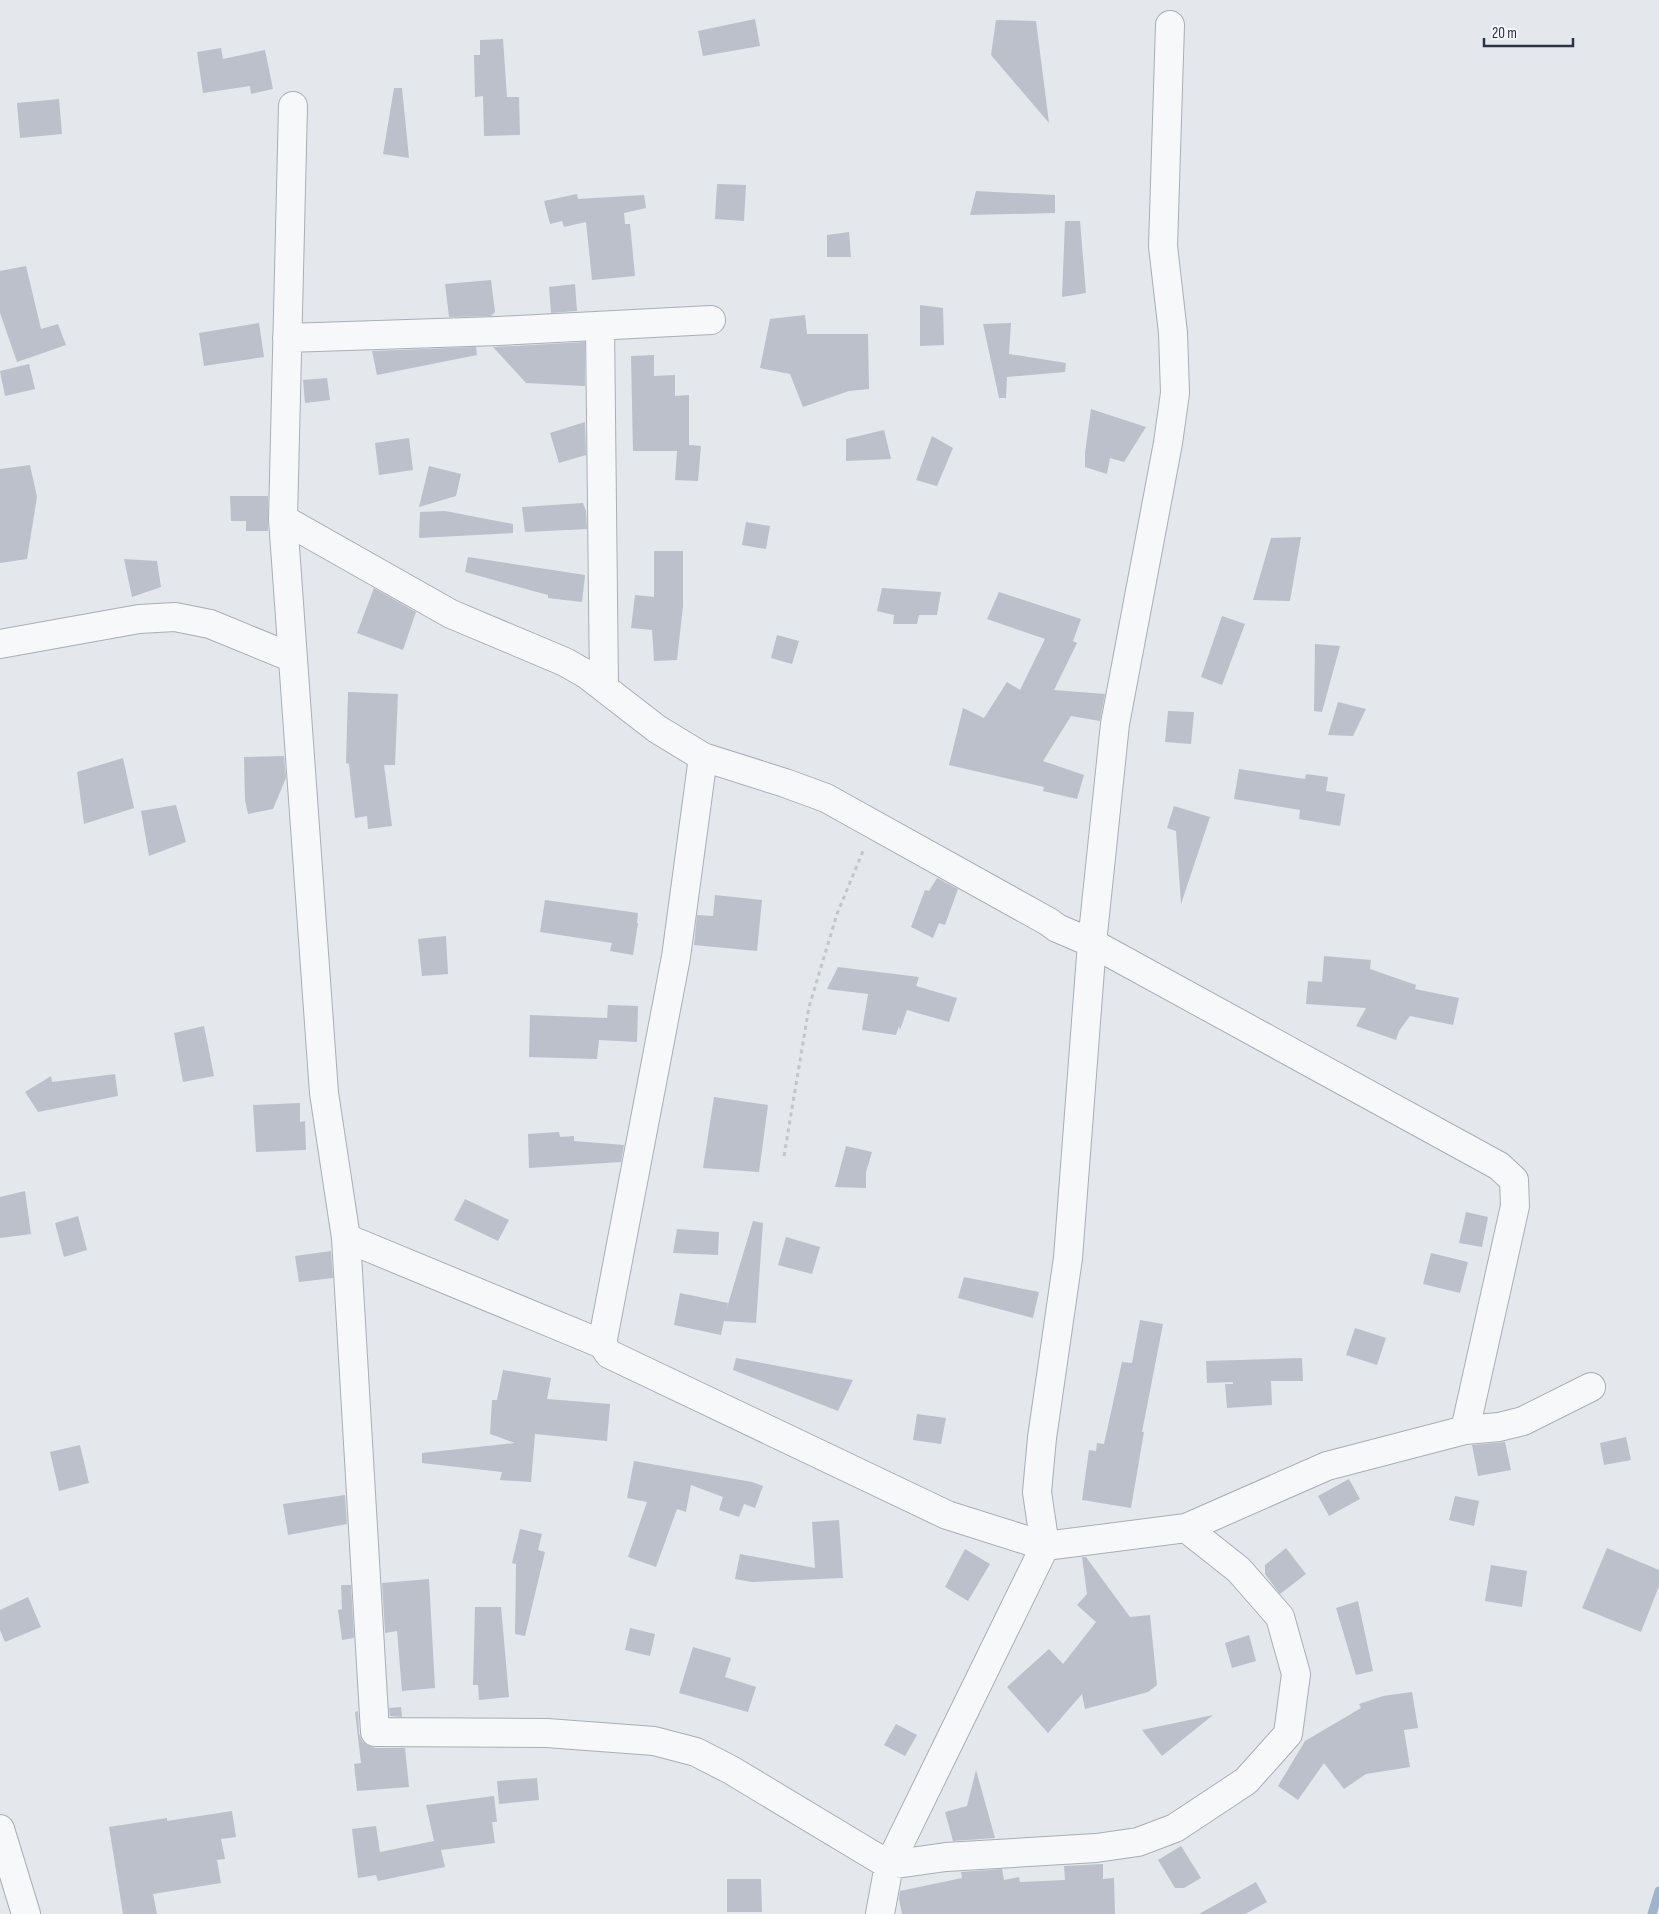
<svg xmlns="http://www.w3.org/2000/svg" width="1659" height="1914" font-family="'Sofia Sans Condensed',sans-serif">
<rect width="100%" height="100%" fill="#e4e7ec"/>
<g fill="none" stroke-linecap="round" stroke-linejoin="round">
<path stroke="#9fb4cc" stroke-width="9" d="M1652,1914L1659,1891"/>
</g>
<path fill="#bbc0ca" d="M755,19L760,46L703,56L698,31Z
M996,20L1036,21L1049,123L991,55Z
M503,39L507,97H519L520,135L484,136L483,96L475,97L474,55H480V40Z
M221,48L223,59L265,50L273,89L251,94L250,86L203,93L197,52Z
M394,88H402L409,158L383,154Z
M59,99L62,134L20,138L17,103Z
M717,184L746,185L744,221L715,219Z
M976,191L1055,195V213L970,215Z
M577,194L578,199L644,195L646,208L624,213L625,224H630L635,276L592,280L586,222L564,227L562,221L550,224L544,201Z
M1065,221H1080L1086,293L1062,297Z
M849,232L851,257H827V235Z
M26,266L41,329L58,324L66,345L17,362L0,313V271Z
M491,280L495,312L491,316L449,317L445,284Z
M575,284L577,311L551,313L549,287Z
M920,305L943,308L944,345L920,346Z
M805,315L807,334H868L869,389L849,391L803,407L790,374L760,368L770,319Z
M259,323L264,357L204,366L199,333Z
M1011,323L1009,354L1066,363L1065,372L1007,377L1006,398H999L983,324Z
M585,342V386L526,383L493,347Z
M476,347L477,355L377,375L372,351Z
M654,355V376L675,375V396L689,395V445L701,446L698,481L675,480L677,451H633L631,356Z
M29,364L35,389L5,396L0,371Z
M327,378L330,400L305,403L303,380Z
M1091,409L1146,427L1124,462L1110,458L1107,474L1085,467V453Z
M585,422L586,455L559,463L550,433Z
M884,430L891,459L846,461V439Z
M932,436L953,448L937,486L916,480Z
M409,438L413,470L379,475L375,443Z
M30,465L37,497L27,559L0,563V469Z
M429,466L461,474L456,496L419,507Z
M230,496H268V531H246V521H231Z
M583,503L586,511L587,529L525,532L522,507Z
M445,511L513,524V533L419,538L420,512Z
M746,522L770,526L766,549L742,545Z
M1301,537L1290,601L1253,600L1271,538Z
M654,551H683V606L677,660L654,661L652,630L631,628L635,595L654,597Z
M468,557L585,575L582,602L548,598V595L465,572Z
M124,559L157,561L161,587L132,597Z
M374,588L416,612L403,650L357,633Z
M882,588L941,592L937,615H919L917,624H893L894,615L877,611Z
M999,592L1081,619L1073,641L1077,643L1054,690L1105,694L1100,721L1071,716L1043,761L1084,775L1077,799L1043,791L1044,787L949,765L963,708L984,718L1007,682L1020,690L1045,639L987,619Z
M1222,616L1245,624L1222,685L1201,677Z
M777,635L799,641L792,664L771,658Z
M1315,644L1340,646L1322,712L1314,711Z
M348,692L398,694L395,765H384L392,826L368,829L367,816L355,818L349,764L346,763Z
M1338,702L1366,709L1353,736L1328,735Z
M1168,711L1194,712L1191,744L1165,742Z
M284,756L286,778L273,809L248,814L245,800L244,757Z
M123,758L134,808L84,824L77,772Z
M1239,769L1305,779L1306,774L1328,777L1326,791L1345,794L1340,826L1299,819L1300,810L1234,799Z
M176,805L186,842L149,856L141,811Z
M1174,806L1210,817L1181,904L1176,831L1167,828Z
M937,878L958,889L945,925L939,923L933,938L911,927L925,890L929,891Z
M715,895L762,900L757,951L694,945L697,915L713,916Z
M545,900L638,913L637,923H638L633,955L610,951L612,943L540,932Z
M446,936L448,974L422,976L418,939Z
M1324,956L1371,960L1370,969L1416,985L1415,989L1459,998L1453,1025L1410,1016L1399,1031L1396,1040L1356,1026L1366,1008L1306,1004L1308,981L1322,982Z
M838,967L919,977L916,986L957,998L949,1022L907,1010L900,1030L899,1026L896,1035L862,1030L868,994L827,989Z
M608,1005L638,1006L637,1042L599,1040L597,1059L529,1057L530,1015L607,1018Z
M204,1026L214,1076L183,1082L174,1033Z
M115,1074L118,1096L38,1112L25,1092L51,1076L52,1082Z
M714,1097L768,1105L759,1172L703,1168Z
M300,1103V1122L305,1121L306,1150L256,1152L253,1105Z
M559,1132L560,1137L574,1136V1141L624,1145L621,1162L529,1168L528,1134Z
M846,1146L872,1152L866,1172V1188L835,1187Z
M25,1191L31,1234L0,1238V1197Z
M465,1199L509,1220L498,1241L454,1220Z
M1466,1212L1488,1217L1482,1247L1459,1243Z
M78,1216L87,1250L64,1257L55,1223Z
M753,1221L763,1223L756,1323L724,1321L721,1335L674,1325L680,1293L728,1303L726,1311Z
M677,1229L719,1232L718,1255L673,1253Z
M786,1237L820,1247L812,1274L778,1265Z
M331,1251L333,1278L299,1282L295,1256Z
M1431,1253L1468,1262L1460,1293L1423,1284Z
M964,1277L1039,1292L1033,1318L958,1298Z
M1140,1320L1163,1324L1142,1432H1144L1131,1508L1082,1500L1089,1450L1096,1451L1097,1443L1104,1444L1122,1362L1132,1363Z
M1355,1328L1386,1338L1377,1365L1346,1355Z
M736,1358L853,1380L838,1411L733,1370Z
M1302,1358L1303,1381H1271L1272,1405L1227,1408L1225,1384H1233V1382L1207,1383L1206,1361Z
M503,1370L551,1378L547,1399L610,1404L607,1441L535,1434L531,1482L500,1480L502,1472L422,1463V1453L515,1443L490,1434L492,1400H497Z
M917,1414L946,1418L941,1444L913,1440Z
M1626,1437L1631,1460L1604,1465L1600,1443Z
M1505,1442L1511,1470L1478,1476L1472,1445Z
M80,1445L89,1483L59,1491L50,1452Z
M634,1461L752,1482L763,1486L755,1508L744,1504L739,1517L719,1510L723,1497L691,1485L686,1512L677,1509L656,1567L628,1557L647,1502L627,1498Z
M1349,1479L1360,1499L1329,1516L1318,1496Z
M345,1495L347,1524L288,1535L283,1504Z
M1455,1496L1479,1501L1474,1526L1449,1520Z
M839,1520L843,1578L752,1582L735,1579L740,1554L815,1568L812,1522Z
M520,1529L542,1534L538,1550L545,1552L525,1636L515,1634L516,1564L512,1563Z
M1286,1548L1306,1574L1280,1594L1265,1574V1565Z
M1607,1548L1659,1570V1586L1641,1632L1582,1608Z
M965,1549L990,1564L968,1601L945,1587Z
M1082,1557H1086L1130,1617L1150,1615L1157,1685L1148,1692L1085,1709L1082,1694L1048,1733L1007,1687L1049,1649L1063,1664L1096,1622L1077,1605L1087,1594Z
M1491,1565L1527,1571L1522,1607L1485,1601Z
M429,1579L435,1688L402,1691L397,1631L385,1633L382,1583Z
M341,1585H351L354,1638L342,1640L338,1610L342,1609Z
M28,1597L41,1627L5,1642L0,1630V1610Z
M1358,1601L1373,1671L1356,1675L1336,1608Z
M475,1607H501L509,1697L479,1700L478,1685H473Z
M630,1628L655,1634L650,1656L625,1650Z
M1249,1635L1256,1661L1232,1668L1225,1643Z
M693,1647L731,1658L725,1677L756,1687L748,1712L679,1693Z
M1412,1692L1418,1728L1404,1730L1410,1767L1366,1774L1344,1789L1324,1763L1298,1800L1278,1786L1305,1741L1361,1708L1359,1704L1383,1696Z
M401,1707L402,1717L390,1716L389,1708Z
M358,1711L359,1733L362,1741L367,1745L375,1748H405L409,1787L357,1791L354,1764L361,1763L355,1712Z
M1213,1715L1162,1756L1142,1730Z
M896,1724L917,1735L905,1756L884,1745Z
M976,1770L995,1838L953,1841L945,1812L967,1806Z
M537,1778L539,1800L499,1804L497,1781Z
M494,1796L497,1822H492L495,1843L441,1850L445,1867L378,1881L376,1875L358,1878L352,1829L376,1826L380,1852L434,1841L426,1805Z
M232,1811L236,1837L221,1839L225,1859L217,1860L221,1883L153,1894L157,1914H123L109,1827L167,1818V1821Z
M1181,1846L1201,1878L1184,1888H1175L1158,1860Z
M1103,1864V1879L1114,1878L1115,1914H902L899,1899L900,1891L962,1878L961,1872L1002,1869L1004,1880L1019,1877L1020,1882L1065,1880L1064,1866Z
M727,1879H761L762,1912H727Z
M1256,1882L1267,1902L1245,1914H1199Z"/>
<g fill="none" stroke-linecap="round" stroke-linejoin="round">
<g stroke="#a9aeb7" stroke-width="30">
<path id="minor" d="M293,106L283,519L324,1093L346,1238L375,1732L547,1733L654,1741L696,1752L731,1770L889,1865L946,1857L1096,1848L1138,1842L1175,1828L1246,1781L1288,1734L1296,1674L1280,1617L1239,1570L1186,1528
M600,326L604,687
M287,338L498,331L711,320
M283,519L451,614L565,662L586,674L657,729L703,757L785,783L826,798L1049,922L1057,928L1092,943L1499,1166L1514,1180L1515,1206L1465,1430
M0,644L139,619L175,617L210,624L293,658
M703,757L676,957L602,1344L609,1354L947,1515L1045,1546L1186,1528L1327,1466L1465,1430L1499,1427L1523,1421L1591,1387
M346,1238L602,1344
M0,1829L26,1914
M880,1914L889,1865L1045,1546L1037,1492L1042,1438L1068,1258L1092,943L1115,724L1168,443L1175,393L1173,333L1163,246L1170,25"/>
</g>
<path stroke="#c2c5cb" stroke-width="3" stroke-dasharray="4 4" stroke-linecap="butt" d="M784,1156L809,1007L837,914L863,851"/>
<use href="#minor" stroke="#f7f8fa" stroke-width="28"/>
</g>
<path d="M1484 38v8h89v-8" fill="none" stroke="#2b3445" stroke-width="2.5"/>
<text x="1492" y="38" font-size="15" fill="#2b3445" stroke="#f4f6f9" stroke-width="4" paint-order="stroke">20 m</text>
</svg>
